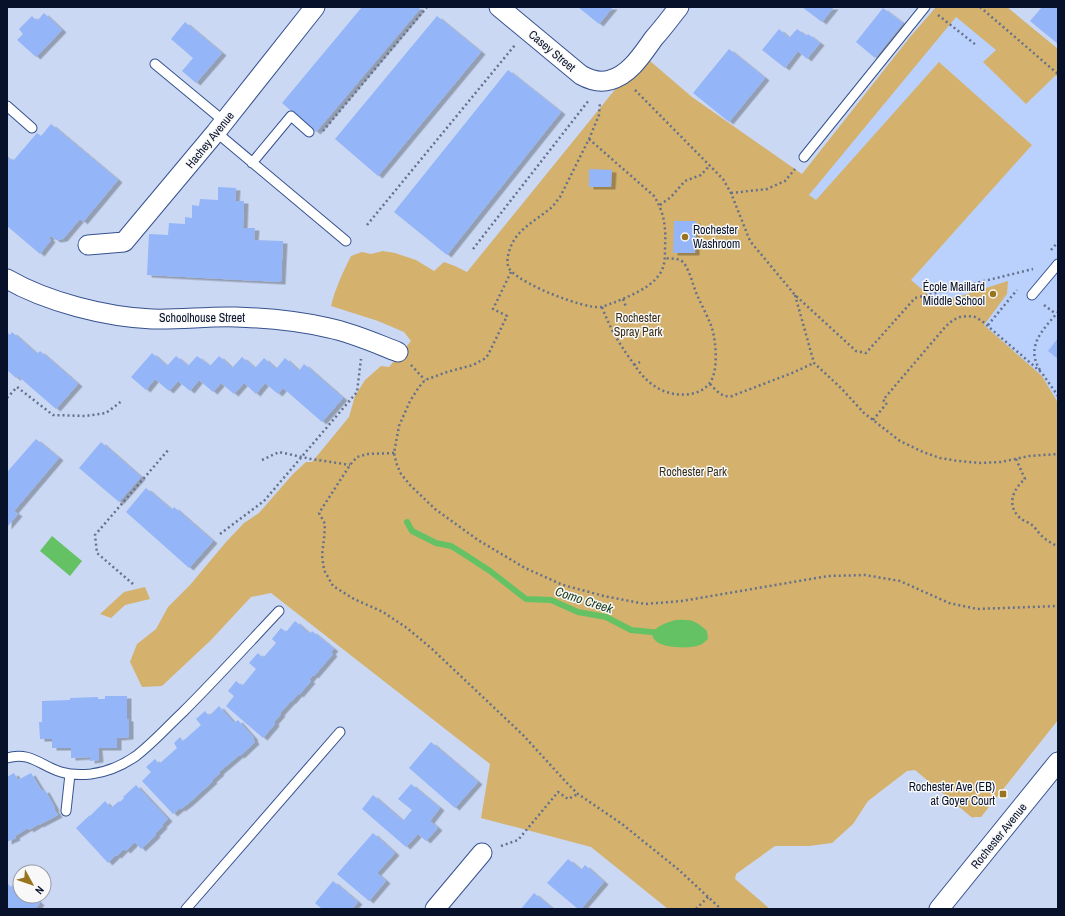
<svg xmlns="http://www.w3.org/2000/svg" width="1065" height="916" font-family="'Archivo Narrow',sans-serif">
<defs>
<filter id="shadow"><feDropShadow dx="4.5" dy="2.5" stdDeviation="0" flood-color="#0004"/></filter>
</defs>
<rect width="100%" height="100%" fill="#cad8f4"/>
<path fill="#bad1fe" d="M941,7H1007L1058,49V404L797,185Z"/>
<path fill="#d4b26d" d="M936,7H1007L1058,49V76H1055L1026,104L983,62L996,50L956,17L809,195L816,200L939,62L1032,145L911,280L938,303L1008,281L1007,294L984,325L1042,376L1058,403V720L981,817H974L973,818L970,816L915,770L907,771L868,801L853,824L832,843L809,846H775L736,874L735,879L770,909H668L591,847L481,818L490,764L271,593L251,597L211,640L162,686L142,687L130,662L137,644L156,629L168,607L190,585L226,542L244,523L259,513L293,474L306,462H312L349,417L355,396L365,380L381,366L389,367L411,341L404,332L378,321L331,306C335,289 343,272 351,256L362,252L371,254L383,251L395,253L416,260L434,271L444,262L455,266L467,272L643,55L692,97L802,174L910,37Z
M145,587L150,599L125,605L111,618L100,614L124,592Z"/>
<path fill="#64c264" d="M52,536L82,561L70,576L40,551Z
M676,620C692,619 696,621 707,631L708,639C705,641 703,644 700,645C692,649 664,648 657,642C642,630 668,622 676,620Z"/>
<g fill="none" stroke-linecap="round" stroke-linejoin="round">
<path stroke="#64c264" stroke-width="6" d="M407,522L412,531L436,543L451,546L464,554L490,571L526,599L551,600L578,612L606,617L631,630L661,633"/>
</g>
<path fill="#94b5f8" filter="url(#shadow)" d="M362,7H418L420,9L316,132L282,103Z
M578,7H613L599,24Z
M802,7H834L822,22Z
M1042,7H1058V44L1030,21Z
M883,8L903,23L875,58L856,42Z
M44,13L62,30L36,57L17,40L23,34L19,29L32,16L37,21Z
M437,16L481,52L378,176L335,139Z
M185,22L222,53L196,83L182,71L193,58L171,39Z
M779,29L789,38L797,29L806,36L808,34L820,43L807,59L798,51L785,68L762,50Z
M729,49L765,78L729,122L693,93Z
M508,70L561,112L447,255L394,212Z
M51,124L118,180L83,222L80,219L63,239L56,240L51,236L49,238L51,240L40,254L7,226V156L13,161L37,133L41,136Z
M589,169L612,170L611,187H589Z
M218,187L236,188L235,201H244L243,228H255L254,240L283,241L281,282L147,275L149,234L168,235L169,223L185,224V217L192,218V205L199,206L200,199L218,200Z
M674,221H696L695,253H673Z
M7,332L10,335L12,332L37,354L40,351L78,384L56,409L18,376L16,378L7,370Z
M1058,338V359L1048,351Z
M152,353L167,366L176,356L188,366L197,356L210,366L219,356L232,368L242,357L255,368L264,358L276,369L285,358L299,371L304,364L343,398L322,422L283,388L278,394L265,383L256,394L244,383L234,394L221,383L213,392L199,380L190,391L178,381L169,391L155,379L146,390L131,377Z
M36,439L59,458L14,511L18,514L7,527V472Z
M101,442L141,477L119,502L79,468Z
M146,488L172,510L174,507L213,541L189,568L126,512Z
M295,621L310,634L312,631L334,649L331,652L333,654L314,676L313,675L309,680L311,681L299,695L298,694L291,702V701L280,713L281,714L274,722L275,724L263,738L226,706L234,696L228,691L236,681L242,686L256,669L249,663L258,653L263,658L276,643L272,639L281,628L286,632Z
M105,696H127V719H129V737L117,738V748H98L99,760L90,761V757L71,758V748H52V739H40L39,722H42V701L70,700V698L98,697V699H105Z
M219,706L234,723L238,720L254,738L253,739L255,742L240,756L239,755L231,762L219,772L220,773L212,780L213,781L189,803L181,809L180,808L173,814L142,781L151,772L146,767L155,759L159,764L177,748L174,743L180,737L183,741L201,725L196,719L205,711L209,716Z
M431,742L478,782L455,808L409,768Z
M14,773L18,780L31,773L42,791L45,790L55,808L54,809L58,815L39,825V824L29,830L28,828L15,836L16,838L7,842V777Z
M411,784L440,808L430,821L438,828L426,841L418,834L406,847L362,809L373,795L403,821L412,810L398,799Z
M136,785L168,819L162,825L163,826L155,834L156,835L141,849L135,842L126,851L124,849L117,856L116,855L108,863L76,828L90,815V816L105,801L111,808L119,801L120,802L124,798L123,797Z
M373,833L395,853L377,873L386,881L369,901L337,874Z
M568,859L581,870L585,865L604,882L581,909H578L547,883Z
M16,881L20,885V896H33L40,903L35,909H7V883L11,887Z
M333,881L358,902L352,909H319L321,908L315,903Z
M534,893L553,909H521Z"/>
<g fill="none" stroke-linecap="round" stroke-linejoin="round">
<g stroke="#36528e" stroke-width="11">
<path id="lane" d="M155,64L225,122
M7,106L32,128
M216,132L346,241
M804,157L925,7
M252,163L291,116L309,132
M1032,295L1058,264
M7,758C30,751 41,766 61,772C71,775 81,775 91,774C107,772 123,765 136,756C153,743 167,727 183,712C216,679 247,645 279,611
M66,811L70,774
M186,909L340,732"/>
</g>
<g stroke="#36528e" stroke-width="21">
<path id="street" d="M499,7L581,75C590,80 600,83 610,80C630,75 643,53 654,38C663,28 671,17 679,7
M88,245L124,242L216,132L315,7
M7,279C47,302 106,317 152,319C180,320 208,316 236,317C267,318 299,321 329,328C353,333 375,343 398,352
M435,909L482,853
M939,909L1058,762"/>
</g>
<path stroke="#65718b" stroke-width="2.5" stroke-dasharray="2 3" stroke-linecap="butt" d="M980,7L1058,74
M938,15L976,45
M635,90L723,179L731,193L750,241L795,295L856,351L866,353L915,298L1033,269
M323,131L427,7
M589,139L654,196C665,214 666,228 665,249C665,258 665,267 659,275C649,289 629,296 613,303C609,304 605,306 601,307C583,309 525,285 512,272C506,267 507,258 509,252C515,229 536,221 552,207C555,204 557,200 560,197L589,139L599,115L600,102
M731,193L767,189L785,181L795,169
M660,205L671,197L685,181L701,175L710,165
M367,225L515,45
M473,249L589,100
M1051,250L1058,242
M511,272L493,309L507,316L488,355L484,359L473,365L447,372L425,380L419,387L410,401L399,426L394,453L397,465L401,474L410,485L435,509L478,540L525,568L563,585L604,596L645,604L682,601L828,576L865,575L900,581L949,603L977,609L1058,606
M795,295L814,363L841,388L864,413L900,441L923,452L940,458L958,461L981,463L1001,462L1029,456L1058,454
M623,299L626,307
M1044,305L1056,314
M602,307C610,328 618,342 631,360C637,369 644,379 653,385C664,393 677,396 690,394C697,393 704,390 709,384C719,372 716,342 712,328C708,317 702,306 697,295C693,286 688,263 680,260C675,258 670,259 665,258
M988,325L1017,290
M613,333L620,330
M411,365L425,380
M634,365L640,362
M1040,370C1025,346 1043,330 1058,312
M710,384C717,391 722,398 732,396L792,373L814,363
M7,398L17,387L53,415L85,416L106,413L123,400
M873,420L887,403L883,400L946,326L953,320L960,317L968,316L975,317L982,321L1042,373L1058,396
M394,453L368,454L357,457L350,465L319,513L325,524L324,539L322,555L324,570L333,586L354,599L383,612L407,628L431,648L523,735L566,782L578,794L622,824L679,870L721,909
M1016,459L1025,479C1014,488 1006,504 1019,517C1023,521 1028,522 1032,525C1035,527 1037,531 1040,534C1045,540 1052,543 1058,547
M262,460L279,452L311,459L350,465
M220,534L264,501L357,392L361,359
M133,584L97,553L95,535L169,449
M501,846L518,840L558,792L568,799L578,794
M696,909L708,897"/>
<use href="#lane" stroke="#fff" stroke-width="9"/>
<use href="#street" stroke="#fff" stroke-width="19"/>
</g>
<g fill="#99741f" stroke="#f8f8f8" stroke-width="1.5">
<circle cx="685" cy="237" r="4"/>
<circle cx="993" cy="294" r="4"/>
<rect x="999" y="790" width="8" height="8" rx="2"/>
</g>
<g text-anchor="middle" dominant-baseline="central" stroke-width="3" stroke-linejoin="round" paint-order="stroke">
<g font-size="12" fill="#07122a" stroke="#f8f8f8">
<text transform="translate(552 51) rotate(40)">Casey Street</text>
<text transform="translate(210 140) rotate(-51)">Hachey Avenue</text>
<text x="202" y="318">Schoolhouse Street</text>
<text transform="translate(999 836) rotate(-51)">Rochester Avenue</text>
</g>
<g font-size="12" fill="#07122a" stroke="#f8f8f8" text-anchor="end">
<text x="693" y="230" text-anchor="start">Rochester<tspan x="693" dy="14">Washroom</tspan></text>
<text x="985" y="287">École Maillard<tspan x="985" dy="14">Middle School</tspan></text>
<text x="995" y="787">Rochester Ave (EB)<tspan x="995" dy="14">at Goyer Court</tspan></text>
</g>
<g font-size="12" fill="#392f19" stroke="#f8f8f8">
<text x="638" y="318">Rochester<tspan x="638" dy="14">Spray Park</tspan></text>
<text x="693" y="472">Rochester Park</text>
</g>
<g font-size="13" font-style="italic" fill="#163b17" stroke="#f8f8f8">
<text transform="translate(584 600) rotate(18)">Como Creek</text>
</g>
</g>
<rect width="1065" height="916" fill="none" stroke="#07122a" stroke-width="16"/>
<g transform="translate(32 884) rotate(130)"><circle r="19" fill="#f8f8f8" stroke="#989ca6"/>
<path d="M0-3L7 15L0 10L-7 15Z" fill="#99741f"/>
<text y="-6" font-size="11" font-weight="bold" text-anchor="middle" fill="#07122a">N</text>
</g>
</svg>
